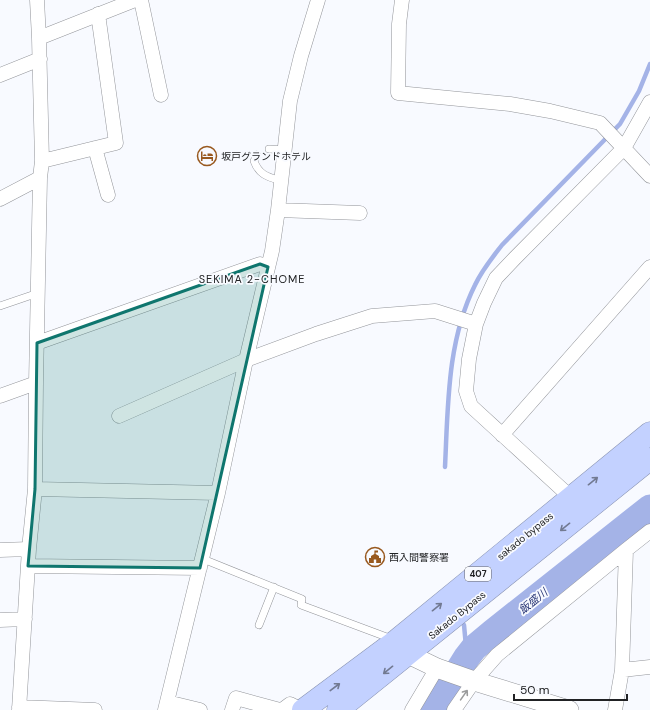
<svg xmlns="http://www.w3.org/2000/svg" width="650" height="710" font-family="'DM Sans','Noto Sans JP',sans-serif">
<rect width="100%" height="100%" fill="#f8faff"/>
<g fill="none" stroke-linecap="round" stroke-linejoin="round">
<path stroke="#a4b3e7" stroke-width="4.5" d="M445,467C448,406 447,341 475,285C482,270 492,258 502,245L620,124L639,91L650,64
M464,625L467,657"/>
<path stroke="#a4b3e7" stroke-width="27" d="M434,710L467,657L474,648L492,633L650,508"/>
<g stroke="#93959a" stroke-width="8">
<path id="lane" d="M269,149L285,150
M257,155L254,161C259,175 268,177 281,181
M0,306L38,293
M203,559L302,599L301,605L392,639
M259,625L274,587"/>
</g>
<g stroke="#93959a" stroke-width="15">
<path id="street" d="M141,0L161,95
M402,0L399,24L398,93L510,104L550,111L600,123L650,176
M39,38L135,0
M0,75L40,59
M95,148L108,195
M42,161L116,143L98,14
M0,199L40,178
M278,210L360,213
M37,343L260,264L268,267
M0,396L36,383
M119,416L246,360L316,334L372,316L435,311L476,324
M502,435L650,267
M35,489L218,493
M577,503L471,406L466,391L469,359L476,324L484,303L496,278L515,258L624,148L650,102
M0,550L29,549
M28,566L200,568
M0,620L25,619
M622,670L650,667
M167,702L200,710
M19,707L95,710
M19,710L29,549L35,489L36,383L40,178L42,161L39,38L37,0
M165,710L218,493L246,360L272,251L278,210L290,101L301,56L318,0
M232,710L236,698L280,710
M282,710L290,704L302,710
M412,710L437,668
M454,710L474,681L497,655L626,550L650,531
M615,710L622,670L626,550"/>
</g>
<g stroke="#93959a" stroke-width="20">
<path id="secondary" d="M399,643L408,654L437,668L474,681L569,710"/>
</g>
<g stroke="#8a94b2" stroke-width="23">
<path id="highway" d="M303,710L397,640L650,433
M338,710L650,459"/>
</g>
<use href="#lane" stroke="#fff" stroke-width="7"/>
<use href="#street" stroke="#fff" stroke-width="14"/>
<use href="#secondary" stroke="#fff" stroke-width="19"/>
<use href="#highway" stroke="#c3d1ff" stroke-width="22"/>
</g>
<defs><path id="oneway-shaft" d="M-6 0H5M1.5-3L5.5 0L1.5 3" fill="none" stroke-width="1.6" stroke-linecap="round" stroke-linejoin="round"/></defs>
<g stroke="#727a92">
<use href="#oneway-shaft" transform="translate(593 481) rotate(-39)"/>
<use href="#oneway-shaft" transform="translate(565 527) rotate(141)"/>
<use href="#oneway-shaft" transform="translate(437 607) rotate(-39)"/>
<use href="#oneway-shaft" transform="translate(388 670) rotate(141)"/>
<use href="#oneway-shaft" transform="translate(335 687) rotate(-37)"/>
</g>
<use stroke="#9b9c9c" href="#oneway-shaft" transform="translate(464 695) rotate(-55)"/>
<path fill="#0f766e" fill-opacity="0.2" stroke="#0f766e" stroke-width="3" stroke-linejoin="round" d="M260,264L268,267L200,568L28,566L35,489L37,343Z"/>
<defs>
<g id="hotel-ring" transform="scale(1)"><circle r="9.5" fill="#f8faff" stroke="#98591f" stroke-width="1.5"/><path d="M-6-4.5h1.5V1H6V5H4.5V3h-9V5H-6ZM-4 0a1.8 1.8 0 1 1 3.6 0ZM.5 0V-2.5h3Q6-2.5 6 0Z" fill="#98591f"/></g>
<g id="civic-ring" transform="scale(1)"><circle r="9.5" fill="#f8faff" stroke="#98591f" stroke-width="1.5"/><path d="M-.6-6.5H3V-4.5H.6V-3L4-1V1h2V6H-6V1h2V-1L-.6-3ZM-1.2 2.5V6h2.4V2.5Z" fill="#98591f"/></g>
</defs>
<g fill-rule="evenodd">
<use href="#hotel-ring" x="207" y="156"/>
<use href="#civic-ring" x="375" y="557"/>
</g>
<g text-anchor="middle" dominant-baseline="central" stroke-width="3.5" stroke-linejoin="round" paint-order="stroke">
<rect fill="#f8faff" stroke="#626366" stroke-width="1" x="465" y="567" width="26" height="14" rx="3"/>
<g font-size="9" font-weight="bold" fill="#212224">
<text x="478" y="574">407</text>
</g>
<g font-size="10" fill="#212224" stroke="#f8faff" text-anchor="start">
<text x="221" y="156">坂戸グランドホテル</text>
<text x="389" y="557">西入間警察署</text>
</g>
<g font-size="10" fill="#212224" stroke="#f8faff">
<text transform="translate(525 536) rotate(-39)">sakado bypass</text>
<text transform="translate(457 615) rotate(-39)">Sakado Bypass</text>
</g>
<g font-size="11" letter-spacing="1" fill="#212224" stroke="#f8faff">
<text x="252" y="279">SEKIMA 2-CHOME</text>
</g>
<g font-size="11" font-style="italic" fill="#2e3b79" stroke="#f8faff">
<text transform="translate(533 601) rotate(-39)">飯盛川</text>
</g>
</g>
<path d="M514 694v6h113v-6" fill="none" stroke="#212224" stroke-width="2"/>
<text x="520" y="694" font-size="12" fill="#212224" stroke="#f8faff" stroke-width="3" paint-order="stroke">50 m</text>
</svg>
